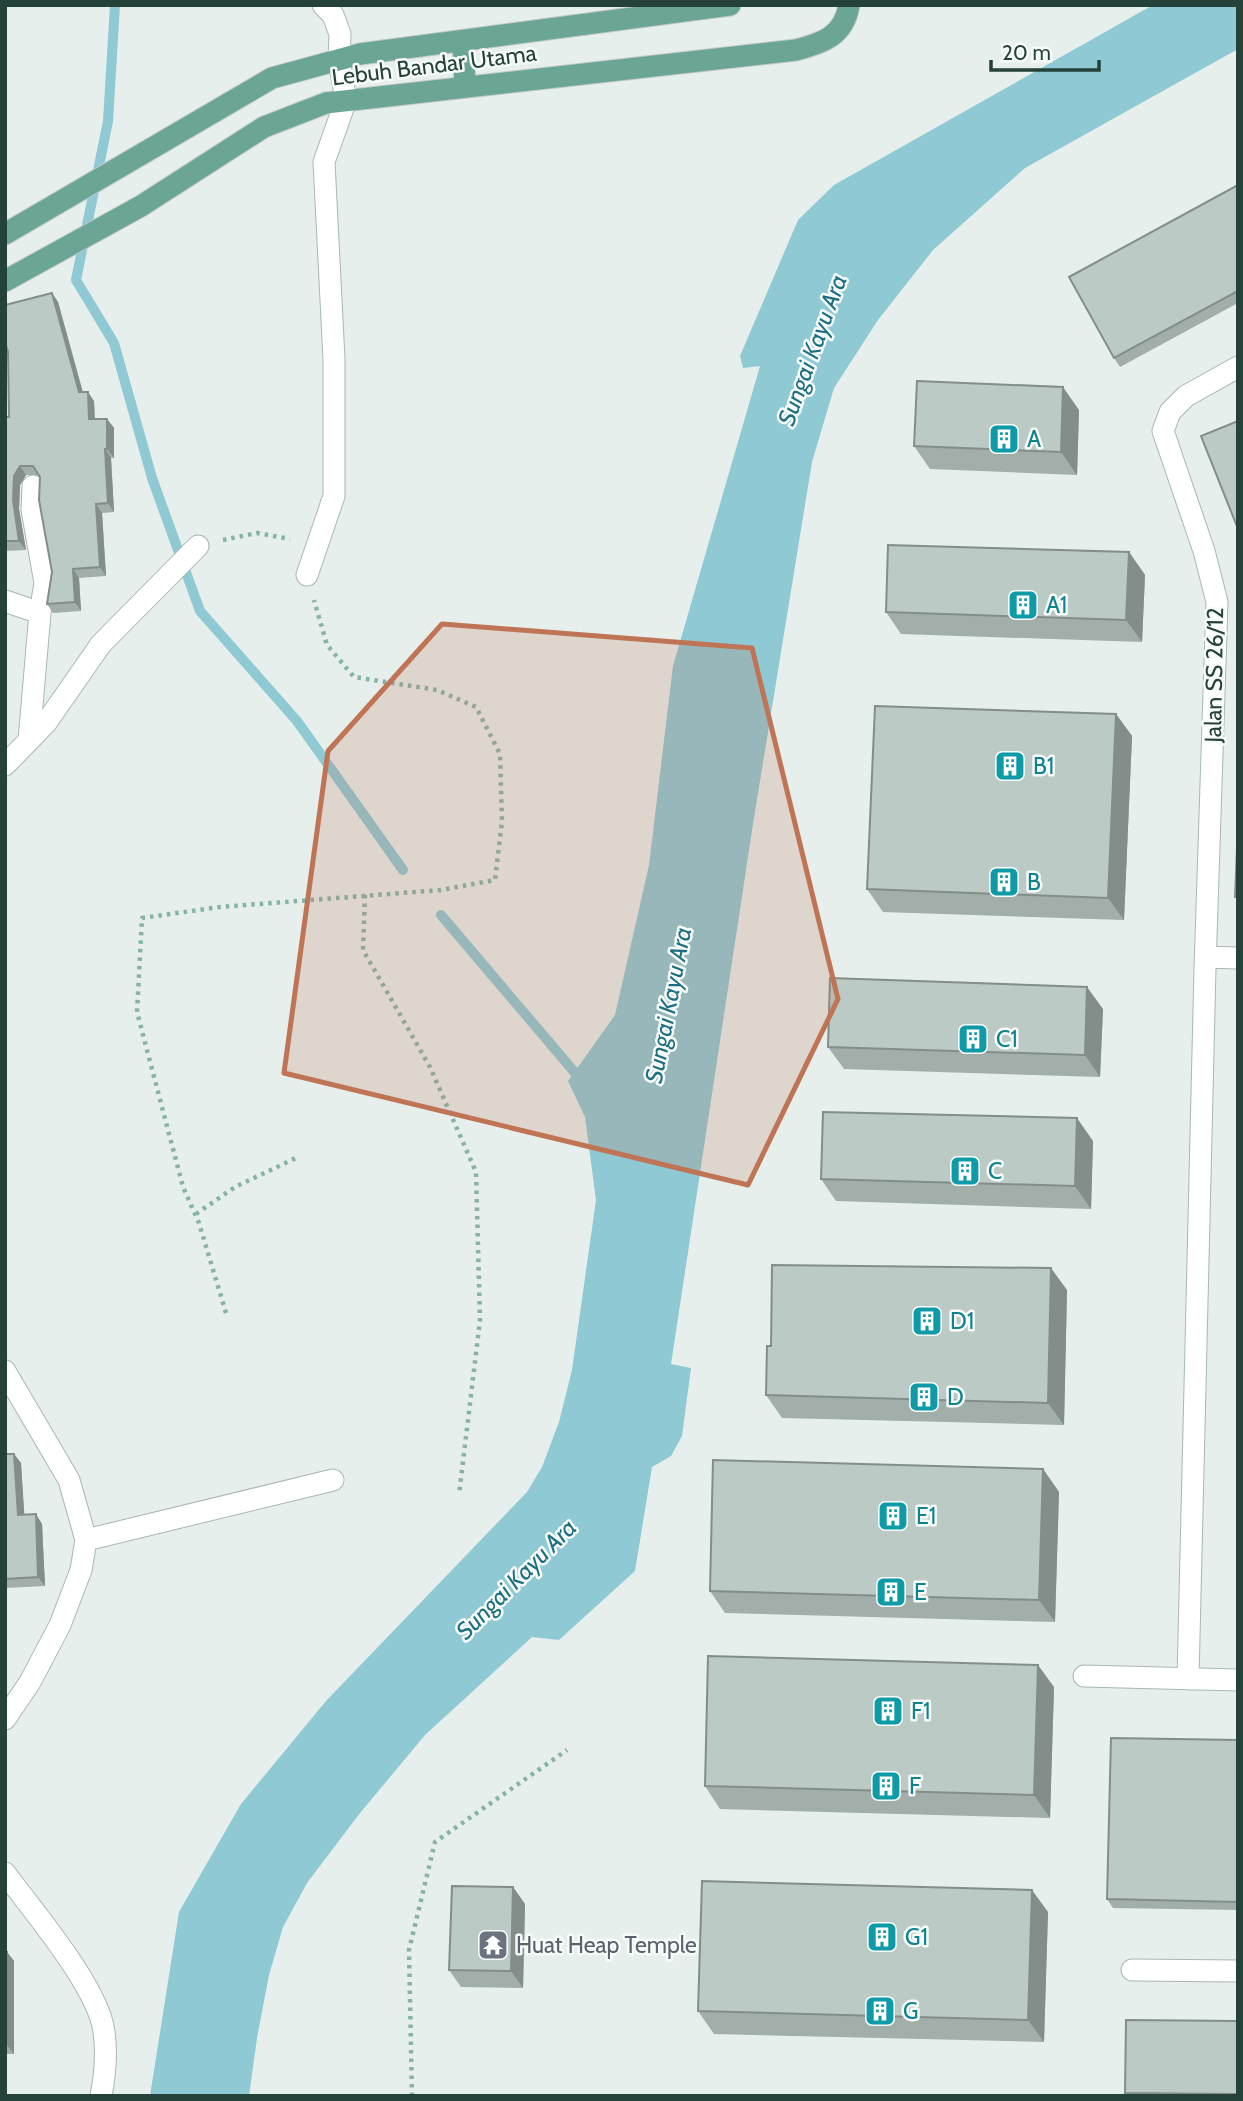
<svg xmlns="http://www.w3.org/2000/svg" width="1243" height="2101" font-family="Cabin,sans-serif">
<rect width="100%" height="100%" fill="#e6efeb"/>
<path fill="#8ec9d4" d="M1153,5H1238V49L1025,168L933,250L878,320L834,388L812,462L753,824L671,1364L691,1368L682,1436L671,1456L652,1467L635,1571L559,1640L532,1637L425,1735L360,1813L307,1883L283,1927L269,1975L257,2038L249,2096H150L179,1912L241,1804L326,1701L527,1492L542,1467L559,1422L572,1370L596,1200L585,1117L568,1081L615,1015L649,865L673,666L760,366L743,368L740,356L798,220L834,185Z"/>
<g fill="none" stroke-linecap="round" stroke-linejoin="round">
<path stroke="#8ec9d4" stroke-width="10" d="M115,5L108,121L76,280L114,343L152,478L200,611L297,721L403,870
M441,915L582,1081"/>
<g stroke="#a8b8b2" stroke-width="23">
<path id="minor" d="M307,575L334,496V359L324,162L346,100L339,60L340,34L333,15L323,5
M5,601L40,613
M29,740L40,613L45,583L32,510L33,486
M5,765L46,723L101,644L198,546
M1206,957L1238,958
M5,1371L69,1480L86,1540L81,1570L60,1625L30,1682L5,1719
M86,1540L333,1480
M1084,1676L1238,1680
M1188,1679L1205,968L1217,602L1204,551L1163,431L1170,412L1186,396L1238,367
M5,1873C33,1911 99,1988 104,2032C107,2053 105,2075 101,2096
M1132,1970L1238,1971"/>
</g>
<g stroke="#c2cac8" stroke-width="23">
<path id="major" d="M463,42L465,87
M5,234L272,78L360,54L730,5
M5,281L141,206L264,127L326,103L796,50C823,43 844,36 849,5"/>
</g>
<path stroke="#86b3a5" stroke-width="4.5" stroke-dasharray="3.5 5" stroke-linecap="butt" d="M223,540L257,533L290,539
M365,895L363,950L430,1067L476,1172L480,1320L459,1495
M196,1214L235,1187L298,1157
M226,1313L199,1223L183,1187L137,1012L142,918L220,907L441,890L495,880L502,821L500,754L476,707L437,690L354,677L327,645L314,600
M412,2096L409,1950L435,1842L567,1750"/>
<use href="#minor" stroke="#fff" stroke-width="21"/>
<use href="#major" stroke="#6aa596" stroke-width="21"/>
</g>
<path fill="#a1aea9" d="M1238,185V303L1120,367L1114,358Z
M52,293L58,302L83,392L94,401L95,419H107L114,428V458H111L114,512L102,513L106,576L79,578L81,611L53,613L47,604L52,572L40,477L38,475H26L20,485L19,509L26,550L5,551V417H9Z
M1079,410L1077,475L930,469L914,446Z
M1129,552L1145,575L1142,642L901,634L886,612Z
M1116,714L1132,736L1124,920L883,912L867,889Z
M1103,1009L1100,1077L844,1069L828,1047Z
M1093,1141L1091,1209L836,1201L821,1179Z
M1067,1290L1064,1425L782,1418L766,1395Z
M5,1454H14L21,1463L24,1515L42,1524L45,1586L5,1588Z
M1043,1469L1059,1492L1055,1622L725,1613L710,1591Z
M1054,1687L1050,1818L720,1809L705,1786Z
M1238,1740V1910L1113,1908L1107,1899Z
M513,1887L525,1904L523,1988L461,1987L449,1970Z
M1048,1912L1044,2042L714,2034L698,2011Z
M5,1952H7L14,1961V2054H5Z
M1238,2021V2096H1127L1125,2093Z"/>
<path fill="#838d89" d="M52,293L58,302L85,401L79,392Z
M1063,387L1079,410L1077,475L1061,452Z
M88,392L94,401L95,428L89,419Z
M107,419L114,428V458L107,449Z
M105,449L111,458L114,512L108,503Z
M20,466L26,475L20,485L19,509L26,550L19,541L13,500L14,476Z
M96,504L102,513L106,576L100,567Z
M1129,552L1145,575L1142,642L1126,620Z
M73,569L79,578L81,611L75,602Z
M1116,714L1132,736L1124,920L1108,898Z
M1087,987L1103,1009L1100,1077L1085,1055Z
M1077,1118L1093,1141L1091,1209L1075,1186Z
M1051,1268L1067,1290L1064,1425L1048,1403Z
M14,1454L21,1463L25,1524L18,1515Z
M1043,1469L1059,1492L1055,1622L1039,1600Z
M36,1514L42,1524L45,1586L38,1577Z
M1038,1665L1054,1687L1050,1818L1034,1795Z
M513,1887L525,1904L523,1988L511,1971Z
M1032,1890L1048,1912L1044,2042L1028,2020Z
M7,1952L14,1961V2054L7,2045Z"/>
<path fill="#bbcac4" stroke="#838d89" stroke-width="2" d="M1238,185V291L1114,358L1069,277Z
M52,293L79,392H88L89,419H107V449H105L108,503L96,504L100,567L73,569L75,602L47,604L52,572L39,500L40,477L33,466H20L14,476L13,500L19,541H5V417H9L8,352L5,342V305Z
M917,381L1063,387L1061,452L914,446Z
M1238,421V529L1201,436Z
M888,545L1129,552L1126,620L886,612Z
M875,706L1116,714L1108,898L867,889Z
M1238,823V897H1235Z
M830,978L1087,987L1085,1055L828,1047Z
M823,1112L1077,1118L1075,1186L821,1179Z
M772,1265L1051,1268L1048,1403L766,1395L767,1346H771Z
M5,1454H14L18,1515L36,1514L38,1577L5,1579Z
M713,1460L1043,1469L1039,1600L710,1591Z
M708,1656L1038,1665L1034,1795L705,1786Z
M1111,1738L1238,1740V1902L1107,1899Z
M702,1881L1032,1890L1028,2020L698,2011Z
M452,1886L513,1887L511,1971L449,1970Z
M5,1952H7V2045H5Z
M1126,2020L1238,2021V2094L1125,2093Z"/>
<path fill="#c07456" fill-opacity="0.2" stroke="#c07456" stroke-width="5" stroke-linejoin="round" d="M442,624L752,648L838,999L748,1185L284,1073L328,751Z"/>
<defs>
<g id="building-square" transform="scale(1.575)"><rect x="-9" y="-9" width="18" height="18" rx="4" fill="#0f9aa8" stroke="#f7fbf9"/><path d="M-4-6H4V6H1V3H-1V6H-4ZM-2.5-4.3h1.7v1.8h-1.7ZM.8-4.3h1.7v1.8H.8ZM-2.5-1h1.7V.8h-1.7ZM.8-1h1.7V.8H.8Z" fill="#fff"/></g>
<g id="temple-square" transform="scale(1.575)"><rect x="-9" y="-9" width="18" height="18" rx="4" fill="#6b7280" stroke="#f7fbf9"/><path d="M0-6L5-2H3V0L6.5 2.5H4V6H1.5V3h-3V6H-4V2.5H-6.5L-3 0V-2H-5Z" fill="#fff"/></g>
</defs>
<g fill-rule="evenodd">
<use href="#building-square" x="1004" y="439"/>
<use href="#building-square" x="1023" y="605"/>
<use href="#building-square" x="1010" y="766"/>
<use href="#building-square" x="1004" y="882"/>
<use href="#building-square" x="973" y="1039"/>
<use href="#building-square" x="965" y="1171"/>
<use href="#building-square" x="927" y="1321"/>
<use href="#building-square" x="924" y="1397"/>
<use href="#building-square" x="893" y="1516"/>
<use href="#building-square" x="891" y="1592"/>
<use href="#building-square" x="888" y="1711"/>
<use href="#building-square" x="886" y="1786"/>
<use href="#building-square" x="882" y="1937"/>
<use href="#temple-square" x="493" y="1945"/>
<use href="#building-square" x="880" y="2011"/>
</g>
<g text-anchor="middle" dominant-baseline="central" stroke-width="5" stroke-linejoin="round" paint-order="stroke">
<g font-size="23" fill="#24423a" stroke="#f7fbf9">
<text transform="translate(434 65) rotate(-7)">Lebuh Bandar Utama</text>
<text transform="translate(1214 675) rotate(-89)">Jalan SS 26/12</text>
</g>
<g font-size="23" fill="#0d838f" stroke="#f7fbf9" text-anchor="start">
<text x="1027" y="439">A</text>
<text x="1046" y="605">A1</text>
<text x="1033" y="766">B1</text>
<text x="1027" y="882">B</text>
<text x="996" y="1039">C1</text>
<text x="988" y="1171">C</text>
<text x="950" y="1321">D1</text>
<text x="947" y="1397">D</text>
<text x="916" y="1516">E1</text>
<text x="914" y="1592">E</text>
<text x="911" y="1711">F1</text>
<text x="909" y="1786">F</text>
<text x="905" y="1937">G1</text>
<text x="903" y="2011">G</text>
</g>
<g font-size="23" fill="#5b616d" stroke="#f7fbf9" text-anchor="start">
<text x="516" y="1945">Huat Heap Temple</text>
</g>
<g font-size="24" font-style="italic" fill="#1c6f80" stroke="#f7fbf9">
<text transform="translate(812 350) rotate(-70)">Sungai Kayu Ara</text>
<text transform="translate(668 1005) rotate(-79)">Sungai Kayu Ara</text>
<text transform="translate(516 1579) rotate(-45)">Sungai Kayu Ara</text>
</g>
</g>
<rect width="1243" height="2101" fill="none" stroke="#24423a" stroke-width="14"/>
<path d="M991 60v10h108v-10" fill="none" stroke="#24423a" stroke-width="3.5"/>
<text x="1002" y="60" font-size="21" fill="#24423a" stroke="#f7fbf9" stroke-width="5" paint-order="stroke">20 m</text>
</svg>
